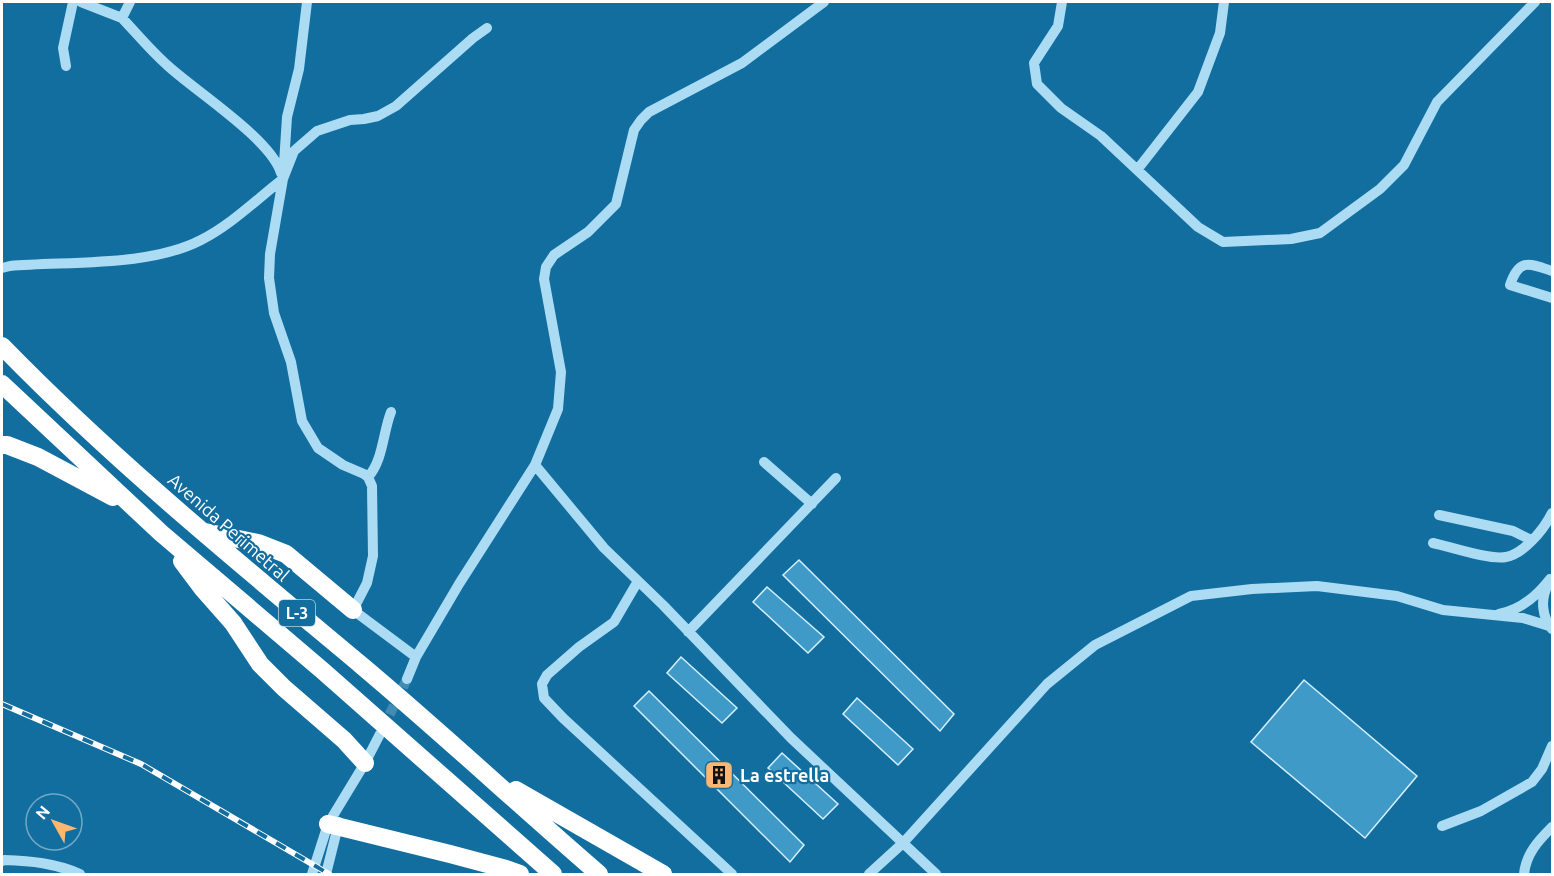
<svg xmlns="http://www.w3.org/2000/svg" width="1554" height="876" font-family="Ubuntu,sans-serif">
<rect width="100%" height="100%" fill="#136ea0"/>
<path fill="#409ac8" stroke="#d4f0fe" stroke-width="1.5" d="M799,560L954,714L940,731L783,575Z
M767,587L824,637L808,653L753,602Z
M681,657L737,708L722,723L667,673Z
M1304,680L1417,776L1365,838L1251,742Z
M649,691L804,845L790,862L634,706Z
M857,698L913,749L898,765L843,714Z
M782,753L838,804L823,819L768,768Z"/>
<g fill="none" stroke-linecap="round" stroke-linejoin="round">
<path stroke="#428bb3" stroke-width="10" stroke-dasharray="10 5" stroke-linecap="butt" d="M383,728L407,679"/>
<path stroke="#acdcf4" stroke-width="10" d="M81,2L122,18
M130,2L122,18C137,34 151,51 167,65C195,91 271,139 281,173
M1062,2L1058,26L1034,63L1037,84L1061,108L1101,136L1198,227L1223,242L1291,239L1320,233L1380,189L1404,165L1437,102L1535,2
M66,66L63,48L73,2
M1137,170L1198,92L1220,33L1224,2
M2,268L10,266C68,261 149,267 201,240C231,225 257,199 283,179L287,117L299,69L307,2
M1552,271C1529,263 1519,258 1510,285L1552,298
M764,462L812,504
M535,465L604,548L663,605L791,738L936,874
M368,477C383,461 383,432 391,412
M1439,515L1513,531L1531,540
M1433,543C1451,547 1489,560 1506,557C1524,554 1544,529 1552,513
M638,581L614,622L579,647L547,675L542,684L544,698L563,718L732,874
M1548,585C1540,599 1542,617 1552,629
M1499,614C1520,610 1537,596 1550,579
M688,632L836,478
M416,657L353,610L367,583L373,556L372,486L368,477L364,474L343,465L318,448L302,421L291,362L274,313L269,278L270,254L283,179L294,151L317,131L350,120L364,119L378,116L396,106L473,38L487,28
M407,679L416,657L459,584L535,465L558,409L561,372L544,279L546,267L554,255L588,232L616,204L634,130L641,120L649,112L742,63L824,2
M1442,826L1481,811L1532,782L1542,769L1552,746
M2,861L4,860C31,861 55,863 80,874
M312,874L328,824L365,763L380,734
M326,874L339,822
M869,874L903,843L1047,684L1095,645L1191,596L1252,589L1317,586L1397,596L1443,610L1523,618L1549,626
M1524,874C1526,854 1538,841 1552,827"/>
<path stroke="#fff" stroke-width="18" d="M2,346C114,461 238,562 361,665C442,733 519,805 599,874
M2,384L161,533L323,671L553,874
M2,445H7L38,457L113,497
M205,532L258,543L286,554L353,610
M182,561L203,589L233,623L260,664L284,688L344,740L365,763
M516,790L663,874
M328,824L450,854L506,869L520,874"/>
<g stroke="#fff" stroke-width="6">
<path id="rail" d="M2,704L141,764L329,874"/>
</g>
<use href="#rail" stroke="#136ea0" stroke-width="4" stroke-dasharray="11" stroke-linecap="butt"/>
</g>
<defs>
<g id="building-square" transform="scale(1.5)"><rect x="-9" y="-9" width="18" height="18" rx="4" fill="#ffb76f" stroke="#136ea0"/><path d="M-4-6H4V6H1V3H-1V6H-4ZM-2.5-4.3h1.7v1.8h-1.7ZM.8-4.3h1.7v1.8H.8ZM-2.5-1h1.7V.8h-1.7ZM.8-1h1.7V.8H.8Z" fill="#111"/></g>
</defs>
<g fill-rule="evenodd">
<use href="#building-square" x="719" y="775"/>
</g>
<g text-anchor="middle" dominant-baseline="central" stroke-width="4.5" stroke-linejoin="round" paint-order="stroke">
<rect fill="#136ea0" stroke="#b8d4e2" stroke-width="1.5" x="279" y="600" width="36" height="26" rx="4.5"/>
<g font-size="16" font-weight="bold" fill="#fff">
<text x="297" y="613">L-3</text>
</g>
<g font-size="18" fill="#fff" stroke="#136ea0">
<text transform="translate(229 527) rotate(41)">Avenida Perimetral</text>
</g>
<g font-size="18" font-weight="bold" fill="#fff" stroke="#136ea0" text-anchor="start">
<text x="740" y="775">La estrella</text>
</g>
</g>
<rect width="1554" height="876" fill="none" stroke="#ffffff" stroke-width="6"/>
<g transform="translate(54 822) rotate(310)"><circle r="28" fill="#136ea0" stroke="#71a8c6" stroke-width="1.5"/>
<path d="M0-4.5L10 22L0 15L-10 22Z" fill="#ffb76f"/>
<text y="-9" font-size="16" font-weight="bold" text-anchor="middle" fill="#ffffff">N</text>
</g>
</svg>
